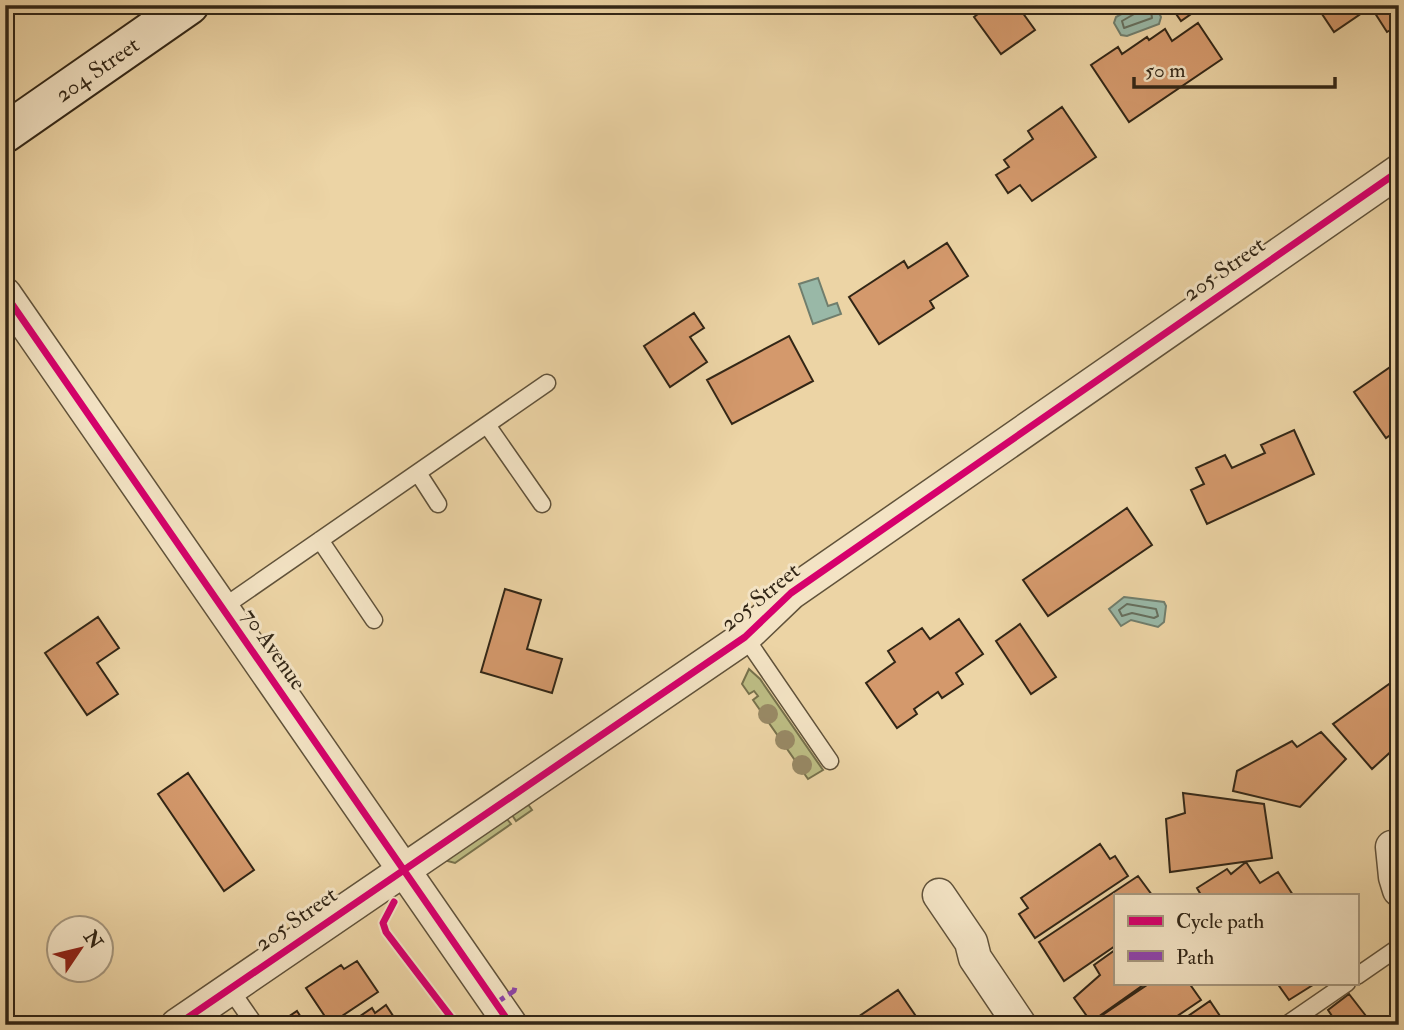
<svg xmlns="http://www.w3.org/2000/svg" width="1404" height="1030" font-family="'IM FELL Double Pica',serif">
<rect width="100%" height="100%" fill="#ecd4a5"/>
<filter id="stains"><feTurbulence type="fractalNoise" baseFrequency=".00286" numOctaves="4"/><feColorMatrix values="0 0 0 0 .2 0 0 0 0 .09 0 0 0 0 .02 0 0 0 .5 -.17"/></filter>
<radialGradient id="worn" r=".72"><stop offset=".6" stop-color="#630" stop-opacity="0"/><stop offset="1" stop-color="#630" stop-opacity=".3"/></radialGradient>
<path fill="#bcbc83" stroke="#77714c" stroke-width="2" d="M749,669L760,679L823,770L808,779L753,700L758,696L754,691L749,694L742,684Z
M525,800L532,810L516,821L512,815L507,819L511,824L455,863L444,860Z"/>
<path fill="#99b8a7" stroke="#707e6d" stroke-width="2" d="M1138,5L1156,6L1161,17L1159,24L1127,36L1121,35L1114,23L1116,17Z
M818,278L828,306L837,303L841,314L813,324L799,284Z
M1124,597L1164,602L1166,606L1164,622L1158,627L1131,620L1121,626L1109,609Z"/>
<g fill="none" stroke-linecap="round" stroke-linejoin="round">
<path stroke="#666f5e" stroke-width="2" d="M1139,5L1136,13L1122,21L1124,28L1152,18L1150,5
M1127,604L1156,609L1158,616L1154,618L1132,613L1122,616L1119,610Z"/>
</g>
<path fill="#d4996c" stroke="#322616" stroke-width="2" d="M990,5H1017L1035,30L1001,54L974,17Z
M1170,5H1204L1181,21Z
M1316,5H1399V25L1387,32L1371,7L1334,32Z
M1198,23L1222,59L1129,122L1091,65L1118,47L1122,54L1147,37L1149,40L1165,29L1172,41Z
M1062,107L1096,157L1032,201L1020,185L1008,193L996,175L1009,167L1004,160L1033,139L1028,131Z
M947,243L968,276L930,301L934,308L879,344L849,297L904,261L908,268Z
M694,313L704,328L690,337L707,362L670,387L644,346Z
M789,336L813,381L732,424L707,380Z
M1399,361V429L1386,438L1354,392Z
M1294,430L1314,474L1207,524L1191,490L1204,484L1196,468L1225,455L1232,468L1265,453L1261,445Z
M1127,508L1152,545L1048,616L1023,580Z
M505,589L541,600L527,649L562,659L552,693L481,672Z
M98,617L119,648L97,663L118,694L87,715L45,653Z
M959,619L983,654L956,673L963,684L942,698L938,692L914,709L917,714L897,728L866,683L895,662L888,651L922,628L930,639Z
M1020,624L1056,677L1031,694L996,641Z
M1399,677V748L1396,747L1372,769L1333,724Z
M1321,732L1346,759L1300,807L1233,791L1237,771L1292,741L1297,747Z
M188,773L254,870L224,891L158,794Z
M1183,793L1264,804L1272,858L1170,872L1166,819L1185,813Z
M1100,844L1110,859L1115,856L1128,876L1035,938L1019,914L1028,908L1021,898Z
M1246,862L1260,883L1278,872L1293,895H1201L1197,888L1227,869L1231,874Z
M1138,876L1152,895H1115V946L1064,981L1039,942Z
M1115,950V983H1146L1091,1022L1074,998L1100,975L1094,965Z
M357,961L378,992L330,1024L306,988L341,965L344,969Z
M1150,983H1189L1201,1000L1164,1025H1099L1095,1020Z
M1277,983H1316L1289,1000Z
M898,990L922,1025H846Z
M1349,994L1366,1016L1354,1025H1338L1328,1010Z
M1210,1001L1226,1025H1175Z
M386,1005L399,1025H347L372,1008L375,1013Z
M297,1011L306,1025H276Z"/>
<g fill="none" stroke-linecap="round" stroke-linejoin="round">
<g stroke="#60523a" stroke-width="19">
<path id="lane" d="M487,425L542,504
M418,473L438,504
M320,540L374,620
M222,608L547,383
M745,637L830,761
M1357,976L1399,947
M230,989L255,1025
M1286,1025L1347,983"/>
</g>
<g stroke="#60523a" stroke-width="35">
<path id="street" d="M5,294L511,1025
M1392,847L1395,877L1399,890
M939,895L971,942L975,958L1020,1025
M177,1025L745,637L791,593L1399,171"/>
</g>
<g stroke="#322616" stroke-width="42">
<g id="secondary">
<path id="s1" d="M5,133L189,5"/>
</g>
</g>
<use href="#lane" stroke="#f3e3c4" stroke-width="16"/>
<use href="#street" stroke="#f3e3c4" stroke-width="32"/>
<use href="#secondary" stroke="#f3e3c4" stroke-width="38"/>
<path stroke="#8e44ad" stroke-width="5" stroke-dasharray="10 5" stroke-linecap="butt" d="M496,1003L514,991L516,983"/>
<g stroke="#f3e3c4" stroke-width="11">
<path id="cycleway" d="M5,294L511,1025
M394,902L383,923L386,932L457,1025
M177,1025L745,637L791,593L1399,171"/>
</g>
<use href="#cycleway" stroke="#d6006c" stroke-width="7"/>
</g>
<g fill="#988965">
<circle cx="768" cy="714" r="10"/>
<circle cx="785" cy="740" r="10"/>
<circle cx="802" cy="765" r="10"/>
</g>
<g text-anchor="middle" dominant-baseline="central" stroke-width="6" stroke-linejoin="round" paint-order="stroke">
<g font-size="23" fill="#322616" stroke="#f3e3c4">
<text stroke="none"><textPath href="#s1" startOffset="112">204 Street</textPath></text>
<text transform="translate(1224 269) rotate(-35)">205 Street</text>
<text transform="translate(760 597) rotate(-39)">205 Street</text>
<text transform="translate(274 649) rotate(55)">70 Avenue</text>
<text transform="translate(296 919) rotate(-35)">205 Street</text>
</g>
</g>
<rect width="1404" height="1030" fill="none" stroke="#ecd4a5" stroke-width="28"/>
<rect x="7" y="7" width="1390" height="1016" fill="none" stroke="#322616" stroke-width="3.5"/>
<rect x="14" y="14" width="1376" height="1002" fill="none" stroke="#322616" stroke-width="2"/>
<rect x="1114" y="894" width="245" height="91" fill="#f3e3c4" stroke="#a6977e" stroke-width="2"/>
<rect x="1128" y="916" width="35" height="10" fill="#d6006c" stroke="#a6977e" stroke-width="2"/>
<text x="1176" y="928" font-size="21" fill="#322616">Cycle path</text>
<rect x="1128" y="951" width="35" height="10" fill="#8e44ad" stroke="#a6977e" stroke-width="2"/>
<text x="1176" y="964" font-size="21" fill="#322616">Path</text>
<g transform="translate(80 949) rotate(55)"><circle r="33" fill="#f3e3c4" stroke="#a6977e" stroke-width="2"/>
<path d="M0-5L12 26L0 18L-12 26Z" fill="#8f2418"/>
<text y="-10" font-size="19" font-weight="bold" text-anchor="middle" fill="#322616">N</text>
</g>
<path d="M1134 77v10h201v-10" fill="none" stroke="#322616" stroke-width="3.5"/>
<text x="1145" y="77" font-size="21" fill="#322616" stroke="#f3e3c4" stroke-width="5" paint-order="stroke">50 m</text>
<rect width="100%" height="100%" filter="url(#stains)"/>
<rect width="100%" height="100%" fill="url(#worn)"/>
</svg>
